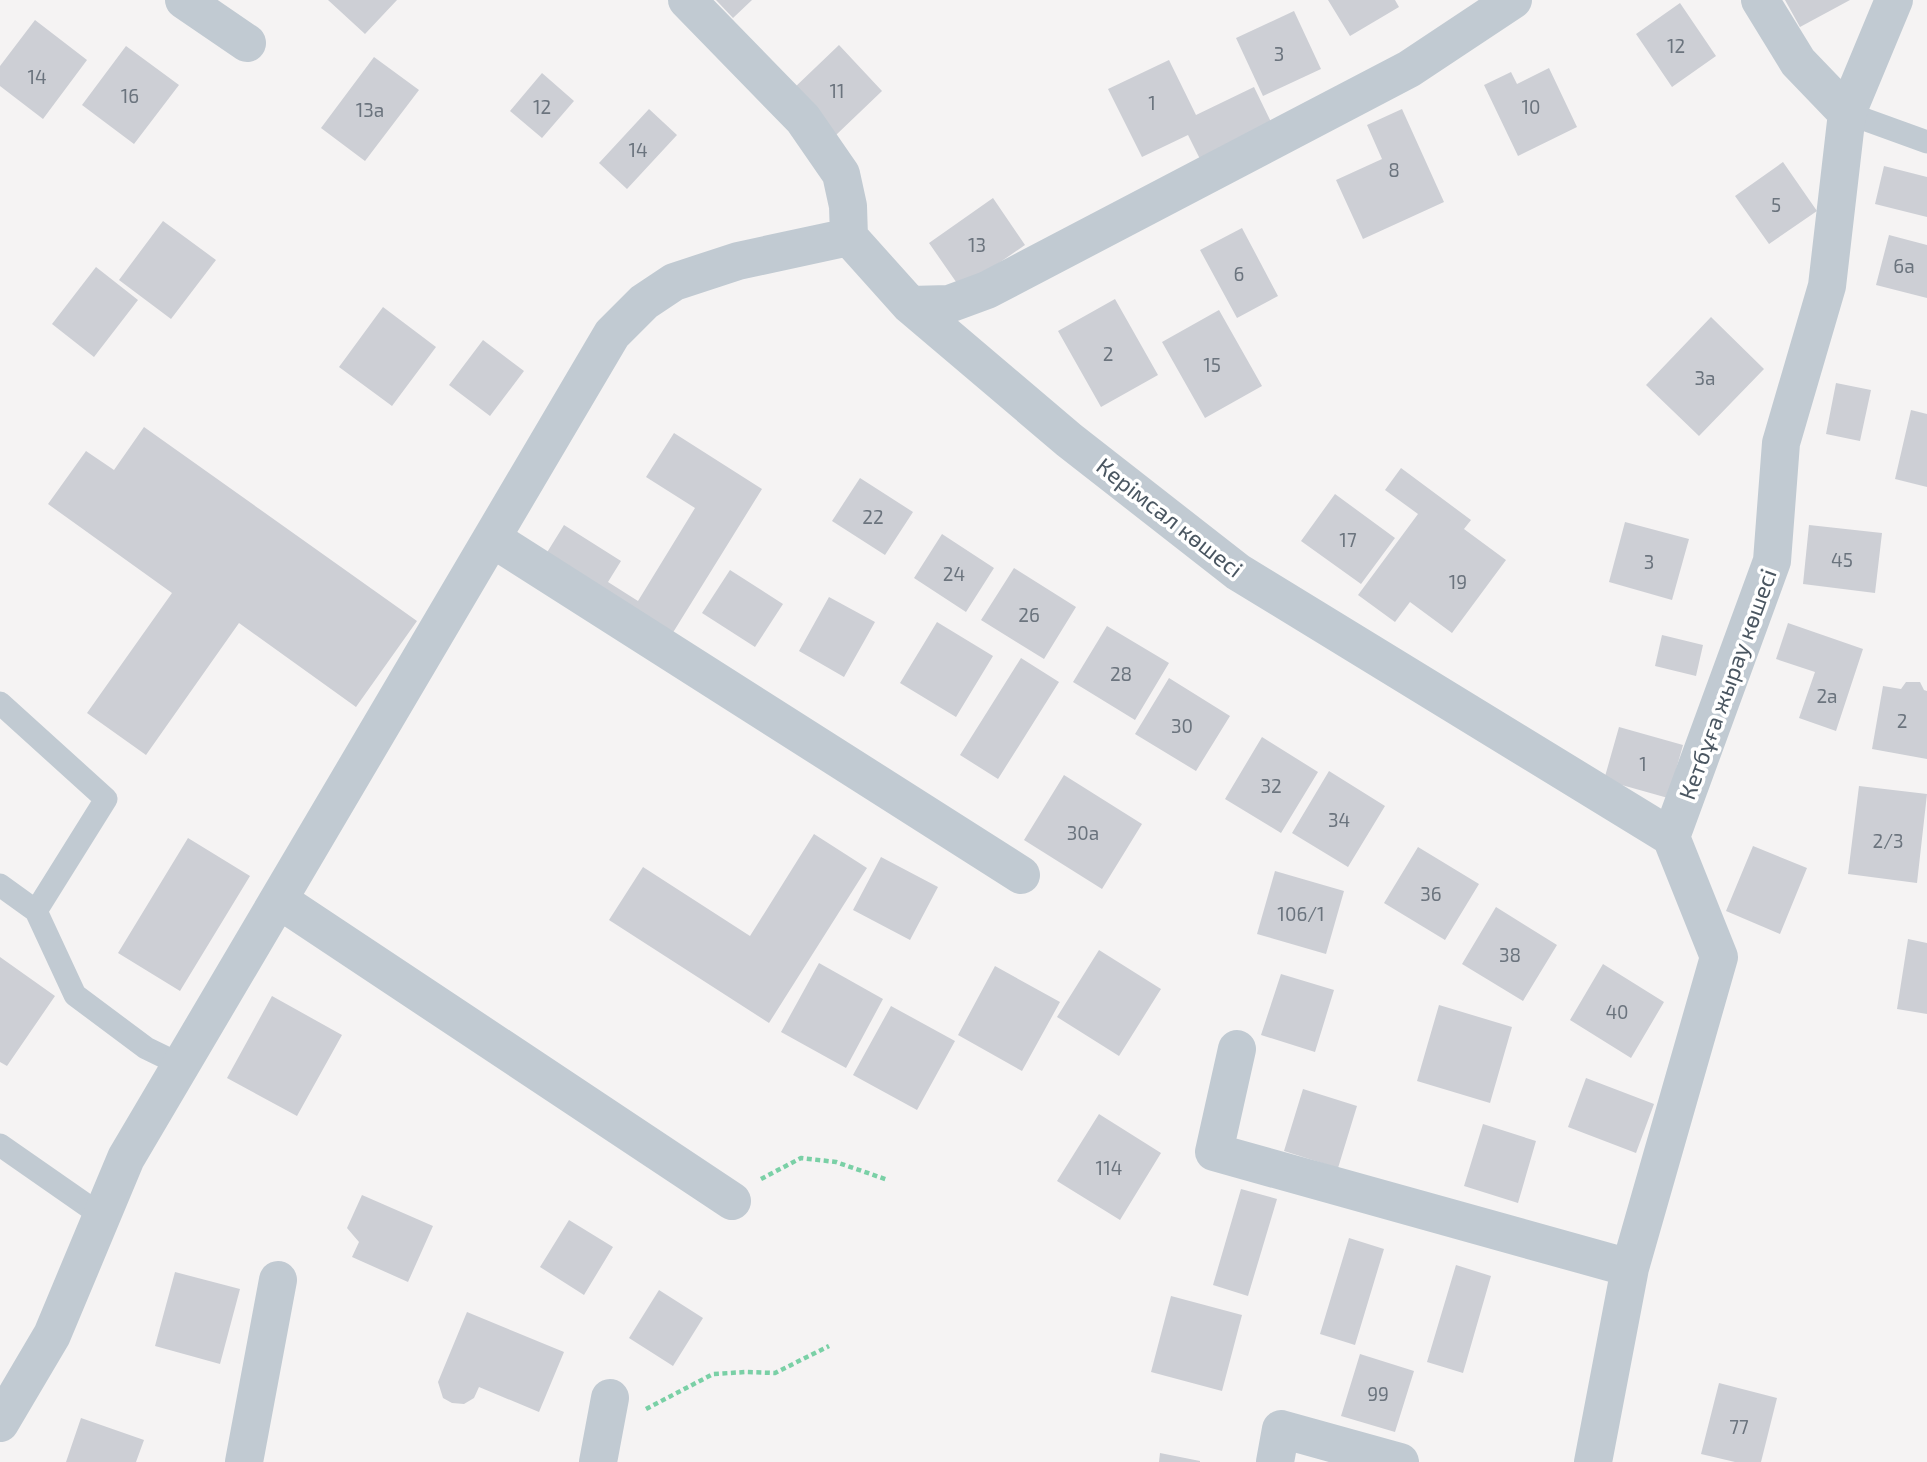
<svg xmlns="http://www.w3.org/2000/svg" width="1927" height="1462" font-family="'Exo 2',sans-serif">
<rect width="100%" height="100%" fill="#f5f3f3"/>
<path fill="#cdcfd5" d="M328,0H397L365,34Z
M716,0H752L733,18Z
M1328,0H1395L1399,7L1350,36Z
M1785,0H1850L1800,27Z
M1680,3L1716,56L1672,87L1636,34Z
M1294,11L1321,69L1263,96L1236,38Z
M35,20L87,60L43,119L0,86V66Z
M839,45L882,91L836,135L793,89Z
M126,46L179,85L134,144L82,105Z
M374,57L419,90L365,161L321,128Z
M1169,60L1196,115L1254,87L1273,126L1201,161L1188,135L1142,157L1108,89Z
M1549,68L1577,127L1518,156L1484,85L1511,72L1517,84Z
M542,73L574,101L542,138L510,111Z
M649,109L677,135L627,189L599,163Z
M1402,109L1444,202L1363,239L1336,180L1382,159L1367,125Z
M1783,162L1817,211L1769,244L1735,196Z
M1884,166L1927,177V217L1875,204Z
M993,198L1025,245L961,289L929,243Z
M163,221L216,260L171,319L119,280Z
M1242,228L1278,296L1237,318L1200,250Z
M1889,235L1927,245V298L1876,285Z
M96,267L138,300L94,357L52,324Z
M1115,299L1158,375L1101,407L1058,331Z
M383,307L436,347L392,406L339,367Z
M1219,310L1262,386L1205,418L1162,342Z
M1711,317L1764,369L1699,436L1646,385Z
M483,340L524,371L490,416L449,385Z
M1836,383L1871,390L1860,441L1826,434Z
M1911,410L1927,414V487L1895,479Z
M144,427L417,621L356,707L239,623L146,755L87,713L172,593L48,504L86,451L114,470Z
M674,433L762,489L664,647L538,567L564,525L621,561L608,582L638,601L695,508L646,477Z
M1401,468L1471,520L1464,529L1506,560L1452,633L1410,602L1395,622L1358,595L1418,514L1385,490Z
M860,478L913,512L885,555L832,521Z
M1335,494L1395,538L1361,584L1301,541Z
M1625,522L1689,539L1672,600L1609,582Z
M1809,525L1882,533L1875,593L1803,584Z
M942,534L994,568L966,612L914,578Z
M1014,568L1076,607L1044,659L981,620Z
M730,570L783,604L755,647L702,613Z
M829,597L875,622L844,677L799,651Z
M937,622L993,656L956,717L900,683Z
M1788,623L1863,649L1836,731L1799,718L1815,672L1776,659Z
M1107,626L1169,663L1135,720L1073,682Z
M1662,635L1703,645L1696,676L1655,666Z
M1021,658L1059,682L998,779L960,755Z
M1169,678L1230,716L1196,771L1135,734Z
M1906,682H1920L1924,690L1927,691V759L1872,749L1883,686L1901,689Z
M1619,727L1683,745L1668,798L1604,780Z
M1262,737L1318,772L1281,833L1225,799Z
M1329,771L1385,806L1348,867L1292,833Z
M1064,775L1142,824L1102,889L1024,840Z
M1859,786L1927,794L1917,883L1848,874Z
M814,834L867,868L769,1023L609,920L643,867L750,936Z
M188,838L250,876L180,991L118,953Z
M1753,846L1807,868L1780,934L1726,911Z
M1418,847L1479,884L1445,940L1384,903Z
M881,857L938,887L910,940L853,910Z
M1275,871L1344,891L1326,954L1257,934Z
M1496,907L1557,945L1523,1001L1462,964Z
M1908,939L1927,943V1014L1897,1009Z
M1099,950L1161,989L1119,1056L1057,1017Z
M0,957L55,996L7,1066L0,1062Z
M819,963L883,999L846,1068L781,1032Z
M1603,964L1664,1002L1631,1058L1570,1020Z
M995,966L1060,1002L1022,1071L958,1035Z
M1281,974L1334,990L1315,1052L1261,1035Z
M272,996L342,1035L297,1116L227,1078Z
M1439,1005L1512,1027L1490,1103L1417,1081Z
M891,1006L955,1041L917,1110L853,1075Z
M1586,1078L1654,1104L1636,1153L1568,1127Z
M1303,1089L1357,1106L1338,1168L1284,1151Z
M1099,1114L1161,1153L1120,1220L1057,1181Z
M1483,1124L1536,1141L1518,1203L1464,1186Z
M1241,1189L1277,1199L1248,1296L1213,1285Z
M362,1195L433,1226L408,1282L352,1257L359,1242L347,1228Z
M569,1220L613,1247L584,1295L540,1267Z
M1349,1238L1384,1249L1355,1345L1320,1334Z
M1456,1265L1491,1276L1463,1373L1427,1362Z
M175,1272L240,1289L220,1364L155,1346Z
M659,1290L703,1318L673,1366L629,1338Z
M1171,1296L1242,1315L1222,1391L1151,1372Z
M467,1312L564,1352L539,1412L479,1387L474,1398L464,1404L452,1403L443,1398L438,1382Z
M1360,1354L1414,1371L1395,1432L1341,1416Z
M1719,1383L1777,1398L1761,1462H1735L1701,1454Z
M81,1418L144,1440L136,1462H66Z
M1160,1453L1200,1461V1462H1159Z"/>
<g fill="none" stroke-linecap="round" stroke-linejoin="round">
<path stroke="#7ad0a6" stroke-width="4.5" stroke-dasharray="5 3.5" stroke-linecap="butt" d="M761,1179L801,1158L836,1162L888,1180
M646,1409L713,1374L746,1372L775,1373L829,1346"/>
<path stroke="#c1cad2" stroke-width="23" d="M1847,113L1927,142
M0,703L106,799L36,911L75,995L146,1048L181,1065
M0,885L36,911
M0,1145L102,1216"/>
<path stroke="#c1cad2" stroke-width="38" d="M184,0L247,43
M687,0L803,119L841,174L848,206L849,237L910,305L1069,440L1238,572L1671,837L1719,957L1630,1268L1593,1462
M1760,0L1798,62L1847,113
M910,305L949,304L987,290L1409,69L1513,0
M493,539L1021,875
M1671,837L1772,561L1781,443L1827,286L1847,113L1894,0
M279,900L732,1201
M1237,1049L1214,1152L1630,1268
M0,1423L52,1335L126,1158L612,334L644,302L674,282L738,261L849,237
M244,1462L278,1280
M598,1462L610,1398
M1275,1462L1281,1429L1400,1462"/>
</g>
<g text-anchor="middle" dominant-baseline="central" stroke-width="7" stroke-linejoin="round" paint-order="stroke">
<g font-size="19" fill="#6b747e">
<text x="1676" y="45">12</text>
<text x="1279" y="53">3</text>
<text x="37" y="76">14</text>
<text x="837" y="90">11</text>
<text x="130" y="95">16</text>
<text x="1152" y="102">1</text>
<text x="542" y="106">12</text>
<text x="1531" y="106">10</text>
<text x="370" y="109">13а</text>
<text x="638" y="149">14</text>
<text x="1394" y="169">8</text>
<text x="1776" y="204">5</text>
<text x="977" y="244">13</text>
<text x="1904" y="265">6а</text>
<text x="1239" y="273">6</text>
<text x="1108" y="353">2</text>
<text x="1212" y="364">15</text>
<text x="1705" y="377">3а</text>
<text x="873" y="516">22</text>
<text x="1348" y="539">17</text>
<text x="1842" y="559">45</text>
<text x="1649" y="561">3</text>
<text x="954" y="573">24</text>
<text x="1458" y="581">19</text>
<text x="1029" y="614">26</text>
<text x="1121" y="673">28</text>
<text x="1827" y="695">2а</text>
<text x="1902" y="720">2</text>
<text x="1182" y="725">30</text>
<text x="1643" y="763">1</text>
<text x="1271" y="785">32</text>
<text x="1339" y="819">34</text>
<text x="1083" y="832">30а</text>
<text x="1888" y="840">2/3</text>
<text x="1431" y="893">36</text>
<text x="1301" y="913">106/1</text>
<text x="1510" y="954">38</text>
<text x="1617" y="1011">40</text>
<text x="1109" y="1167">114</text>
<text x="1378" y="1393">99</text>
<text x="1739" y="1426">77</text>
</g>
<g font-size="23" fill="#4a5661" stroke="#fff">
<text transform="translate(1170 517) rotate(38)">Керімсал көшесі</text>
<text transform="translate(1727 684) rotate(-70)">Кетбұға жырау көшесі</text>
</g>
</g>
</svg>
